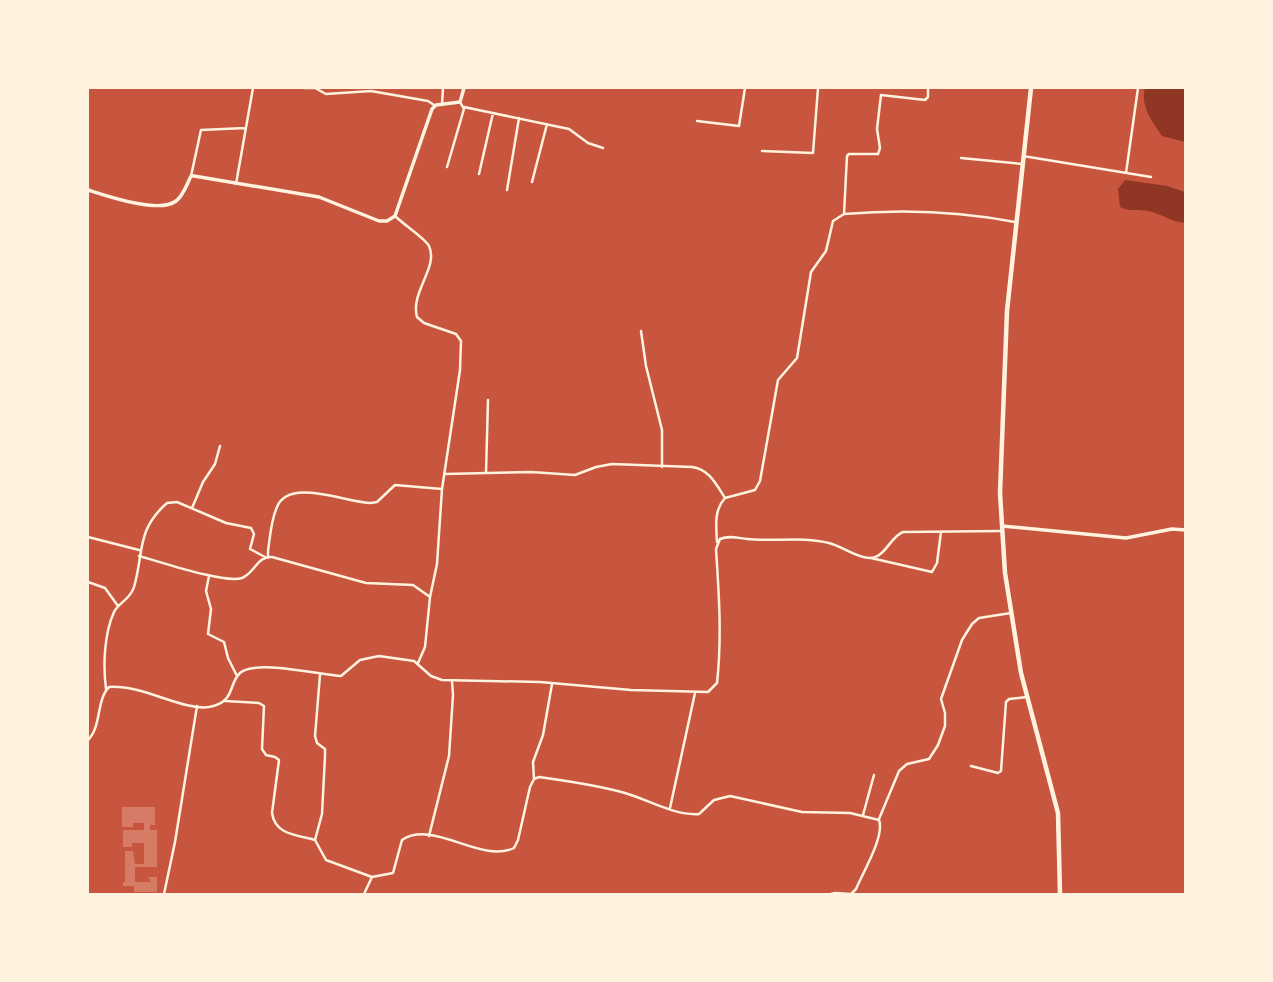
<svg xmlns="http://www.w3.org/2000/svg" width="1273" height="982" font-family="Overpass,sans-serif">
<rect width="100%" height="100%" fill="#c8553d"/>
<path fill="#8f3625" d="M1145,88H1185V142L1162,136C1152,122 1140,105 1145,88Z
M1125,180L1167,186L1185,192V223C1171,222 1162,214 1148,211C1138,209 1130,212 1120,207L1118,189Z"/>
<path fill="#d67c66" d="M122,807H155V825H150V830H157V867H135V882H151L148,877H157V892H134V886H123V882H125V851H133L135,864H144V843H132V847H123V830H144V823H133V827H122Z"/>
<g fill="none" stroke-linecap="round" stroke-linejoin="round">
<path stroke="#fff3e0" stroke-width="2.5" d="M305,88H315
M315,88L326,94L371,91L428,101L434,105
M442,105L443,88
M464,107L569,129L588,143L603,148
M697,121L739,126L745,88
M762,151L813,153L818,88
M1023,156L1151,177
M961,158L1022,164
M447,167L464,109L460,102
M1126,173L1138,88
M479,174L493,113
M191,176L201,130L245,128
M532,182L547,124
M236,184L253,88
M507,190L519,118
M844,214L847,156L849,154H878L880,148L877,129L881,95L925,100L928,97V88
M395,216C404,225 425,238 429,246C439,267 410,292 417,317L424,323L456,334L461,341L460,370L442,489L437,564L430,597L425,647L418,663
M641,331L646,366L662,430V467
M486,473L488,400
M445,474L531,472L575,475L596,467L612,464L692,467C709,469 716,484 725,498
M192,508L203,482L215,464L220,446
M88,537L139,550
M717,542C716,525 714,510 725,498L755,490L760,481L778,380L797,358L811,272L826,251L833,221L844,214C902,209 959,211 1015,222
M139,556C158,561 225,584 242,578C255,573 257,556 272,557L366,583L413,585L430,597
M268,556V551C270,537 271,520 277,507C289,477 347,503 371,503L377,502L395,485L442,489
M871,558L932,572L937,563L941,532
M209,576L206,591L211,609L208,634L224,642L228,658L237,676
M88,582L105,588L118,606
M106,689C103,666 104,634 114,612C119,602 130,600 134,587C144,553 136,530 167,503L177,502L226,523L251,528L254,534L250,549L265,557
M225,701L259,703L264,706L262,749L266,755L275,757L279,760L272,813C275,835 297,835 315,840L326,860L372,877
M88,740C102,726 96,700 109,687C141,684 183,711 209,707C236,702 228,684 240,673C255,659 320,675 341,676L360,660L379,656L414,661L431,676L442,680L540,682L631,690L708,692L717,683C722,638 719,594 716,549L720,539C729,535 738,538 747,539C774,542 803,536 829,543C842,546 856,558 870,558C885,558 890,537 903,532L1002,531
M971,766L998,773L1001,771L1006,702L1009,699L1027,697
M534,779L533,762L543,735L552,684
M670,808L695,693
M863,815L874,775
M879,819L899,771L907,764L929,759L938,745L945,726V713L941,699L962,640L972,624L979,618L1011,613
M429,836L449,756L453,695L452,681
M315,840L322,814L325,756V749L317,743L315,736L320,675
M164,894L175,842L197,706
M364,894L372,877L393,873L402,840C433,819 481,864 514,848L518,840L530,787L534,779L539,777C568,781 597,785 625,793C649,800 675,816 699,814L714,800L730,796L802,812L850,813L879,820C885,836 863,872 856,889L851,894L835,893L831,894"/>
<path stroke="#fff3e0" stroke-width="3.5" d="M88,190C107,196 159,214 176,201C183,196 187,184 191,176H194L319,197L379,221H387L395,216L432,109L436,105L460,102L464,88
M1002,526L1126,538L1172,529L1186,530"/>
<path stroke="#fff3e0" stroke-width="4.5" d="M1031,88L1007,311L1000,493L1005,573L1021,673L1058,813L1060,894"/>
</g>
<rect width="1273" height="982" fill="none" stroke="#fff3e0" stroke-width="178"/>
</svg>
